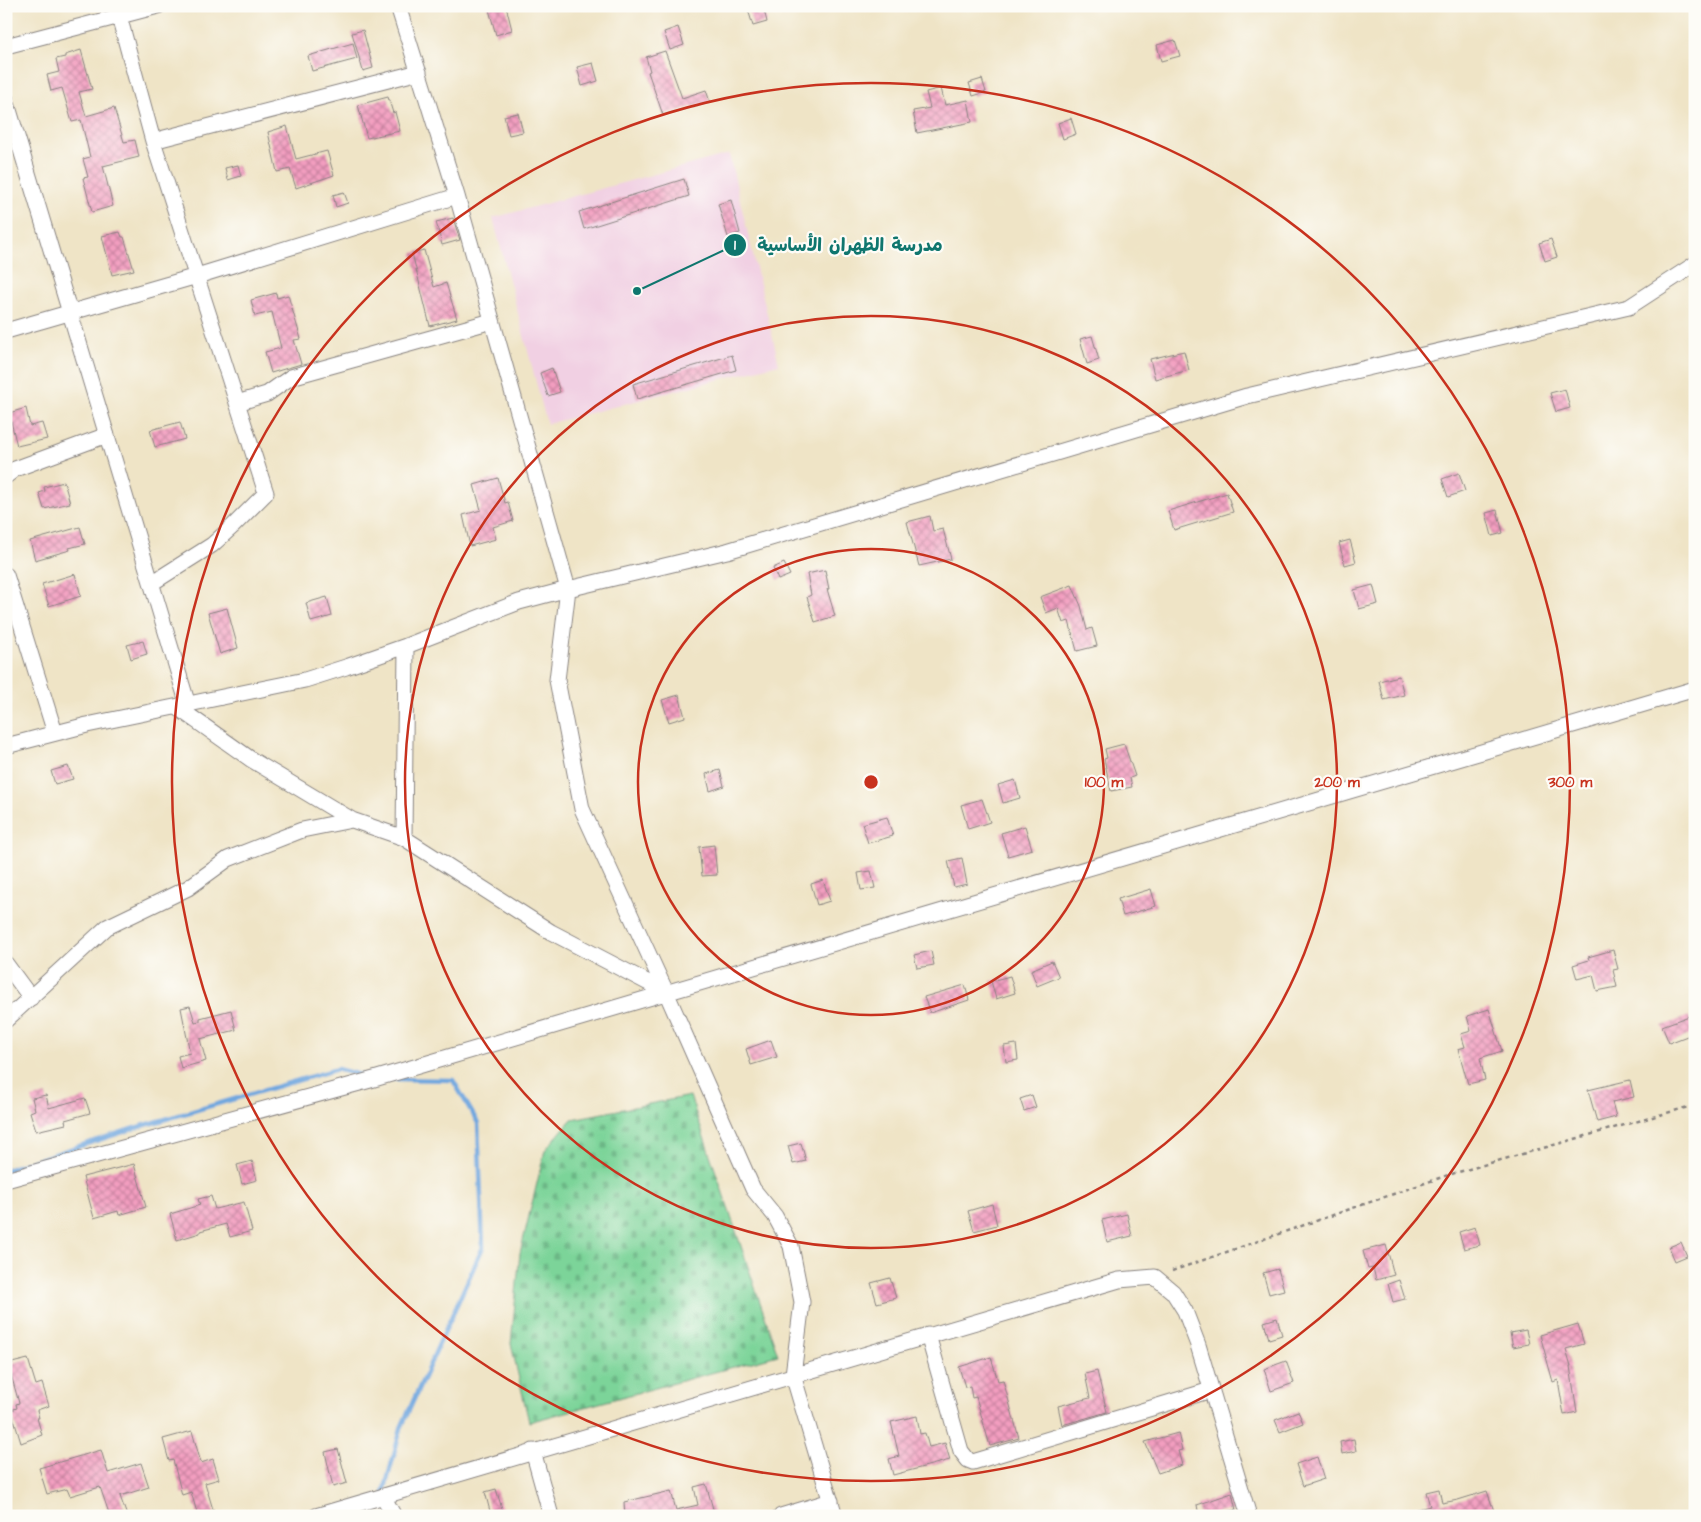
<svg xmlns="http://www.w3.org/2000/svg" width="1701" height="1522" font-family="'Architects Daughter','Playpen Sans Arabic',sans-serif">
<defs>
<pattern id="cemetery-stones" width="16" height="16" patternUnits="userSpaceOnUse" patternTransform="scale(1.25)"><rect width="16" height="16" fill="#7cd499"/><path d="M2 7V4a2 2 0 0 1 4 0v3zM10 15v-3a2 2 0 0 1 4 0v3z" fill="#6bb685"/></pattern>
<pattern id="building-cross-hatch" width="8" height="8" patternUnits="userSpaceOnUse" patternTransform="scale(1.25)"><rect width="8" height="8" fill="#f39ec0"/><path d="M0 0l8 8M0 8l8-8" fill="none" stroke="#c4809d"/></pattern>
</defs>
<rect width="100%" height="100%" fill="#fdfcf7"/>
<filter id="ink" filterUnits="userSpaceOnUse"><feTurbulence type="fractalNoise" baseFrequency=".02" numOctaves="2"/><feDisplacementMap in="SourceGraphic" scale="10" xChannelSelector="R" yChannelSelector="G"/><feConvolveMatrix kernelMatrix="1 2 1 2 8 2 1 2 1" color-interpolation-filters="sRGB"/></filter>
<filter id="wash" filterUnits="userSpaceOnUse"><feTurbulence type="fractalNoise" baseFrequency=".0096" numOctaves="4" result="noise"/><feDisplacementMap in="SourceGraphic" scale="20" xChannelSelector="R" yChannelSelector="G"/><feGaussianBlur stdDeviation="1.12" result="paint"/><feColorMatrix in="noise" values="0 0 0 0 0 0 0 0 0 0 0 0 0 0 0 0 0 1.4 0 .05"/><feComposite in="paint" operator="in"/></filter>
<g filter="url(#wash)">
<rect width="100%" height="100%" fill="#efe4c6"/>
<path fill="#f1d0e3" d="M729,154L779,364L547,424L493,218Z"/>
<path fill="url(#cemetery-stones)" stroke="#4f7b6a" d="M690,1096L778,1355L529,1422L511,1344L520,1253L545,1150L572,1119Z"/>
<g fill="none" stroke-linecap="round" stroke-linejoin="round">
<path stroke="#71a7df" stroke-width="4.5" d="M6,1170L135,1128L337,1069L364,1076
M384,1492L401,1428L483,1247L478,1123L453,1080L394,1079"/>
</g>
<g id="blocks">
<path fill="url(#building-cross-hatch)" d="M488,6H506L512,30L496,35Z
M747,6H763L767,22L753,26Z
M678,27L684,45L670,50L664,32Z
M363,30L373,68L363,71L352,33Z
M1175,40L1180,56L1161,61L1157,45Z
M353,43L357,59L312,71L308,56Z
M81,50L92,89L79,92L86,116L114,108L124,142L135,140L139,157L103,166L113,206L92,212L83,178L88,177L83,159L90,157L81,120L72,122L62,88L51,91L47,75L59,72L56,59L65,57V55Z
M665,51L682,98L706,90L710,102L663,115L648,72L650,71L646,57Z
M593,63L598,81L582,86L577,67Z
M982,79L986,92L973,96L969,83Z
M941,88L945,105L968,100L972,122L917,133L913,111L930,108L926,92Z
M388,97L393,113L395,112L400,131L367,138L358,105Z
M518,113L523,132L509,135L504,116Z
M1071,118L1076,134L1063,139L1058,123Z
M287,126L296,159L327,151L334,175L296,188L290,169L277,172L268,132Z
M238,165L241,176L228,180L225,168Z
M684,179L689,196L584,229L579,212Z
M344,192L348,203L336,207L333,195Z
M731,200L740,233L728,237L718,204Z
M453,218L460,240L442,245L436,222Z
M120,232L122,237H124L134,270L112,275L102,236Z
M1551,239L1557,257L1545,261L1539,243Z
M424,250L434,287L446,283L457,319L430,326L412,253Z
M276,293L277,298L288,295L301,339L294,340L301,364L271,373L265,352L281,348L272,312L255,316L251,300Z
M1092,336L1099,360L1087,364L1080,339Z
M1184,351L1189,370L1155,379L1150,359Z
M732,355L736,370L637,399L633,384Z
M552,368L560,392L548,396L540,373Z
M1565,389L1570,408L1556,412L1550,393Z
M26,408L30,426L42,423L47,439L17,446L9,413Z
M180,422L185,439L155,447L150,430Z
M1459,473L1465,491L1448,497L1442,479Z
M498,478L505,503L508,502L513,521L493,527L496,539L470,546L463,515L481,510L474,485Z
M64,482L70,503L44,509L39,493L45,491L44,487Z
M1227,493L1233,512L1174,530L1168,511Z
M1497,510L1503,533L1492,536L1486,513Z
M930,516L933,531L943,529L951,559L919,566L907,522Z
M80,527L85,544L69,548L70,550L35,560L30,541Z
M1350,540L1356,562L1345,565L1339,543Z
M784,563L790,575L778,580L773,568Z
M825,570L829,589H827L835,616L815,622L807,597L811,595L807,574Z
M75,574L81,596L49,606L42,584Z
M1072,585L1081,606L1087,630L1092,628L1097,646L1077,651L1069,621L1063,623L1058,608L1046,613L1040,597Z
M1373,585L1378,604L1359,609L1354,590Z
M327,597L332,616L311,622L306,603Z
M227,608L238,648L220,654L208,613Z
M143,641L147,654L131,659L127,645Z
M1399,676L1404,695L1384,700L1379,681Z
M679,695L685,717L669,722L662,700Z
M1124,744L1135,776L1130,778L1132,787L1111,791L1104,759L1107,758L1105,749Z
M68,766L73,779L55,784L51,771Z
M720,770L724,786L710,791L706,774Z
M1015,780L1020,798L1003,803L998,785Z
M982,799L990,822L968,829L961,805Z
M887,817L893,836L868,843L862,824Z
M1025,826L1032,849L1008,856L1001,833Z
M714,845L717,875L702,876L699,847Z
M962,858L967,884L954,887L948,861Z
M871,871L875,888L861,890L858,873Z
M823,880L830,901L817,905L811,884Z
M1151,889L1156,906L1123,916L1118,899Z
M1613,950L1618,969L1613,970L1617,987L1597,991L1593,975L1577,979L1573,965L1589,960L1588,957Z
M931,951L934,965L917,968L914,955Z
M1052,961L1059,977L1037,986L1031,970Z
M1010,976L1015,993L996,999L991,981Z
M965,985L969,1000L930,1013L924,997Z
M190,1006L195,1022L200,1021V1018L231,1010L236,1030L200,1039L206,1061L181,1068L178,1056L190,1053L181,1008Z
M1489,1009L1502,1051L1480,1058L1485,1080L1468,1084L1458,1049L1465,1047L1461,1034L1471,1031L1467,1016Z
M1689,1016L1695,1033L1669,1043L1662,1026Z
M771,1040L777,1057L751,1065L746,1049Z
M1016,1044L1018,1060L1006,1062L1004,1046Z
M1630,1080L1634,1097L1612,1102L1616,1117L1597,1122L1588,1090Z
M46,1095L49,1108L85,1098L90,1113L65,1120L66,1124L36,1131L30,1112L35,1110L32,1098Z
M1032,1095L1036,1107L1024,1111L1020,1099Z
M801,1143L806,1161L793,1164L788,1146Z
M252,1161L257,1180L242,1184L237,1165Z
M134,1164L146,1207L119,1215L118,1211L94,1218L83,1177Z
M211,1196L215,1209L244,1202L252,1231L230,1237L226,1224L200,1231V1233L177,1240L170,1214L200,1205L198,1199Z
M992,1204L997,1225L974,1231L968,1211Z
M1127,1214L1132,1236L1107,1242L1102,1220Z
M1475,1227L1480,1245L1464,1249L1459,1232Z
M1681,1242L1687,1256L1675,1261L1669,1247Z
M1386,1245L1394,1275L1376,1280L1373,1268L1368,1269L1363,1251Z
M1278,1269L1284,1290L1269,1294L1263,1273Z
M890,1278L896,1298L877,1303L871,1283Z
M1399,1280L1405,1299L1393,1302L1388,1284Z
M1277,1318L1282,1335L1269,1339L1264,1322Z
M1578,1324L1584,1344L1566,1349L1571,1366H1570L1577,1412L1564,1415L1558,1380L1553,1382L1540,1335Z
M1526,1330L1529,1344L1513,1347L1510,1333Z
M991,1357L998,1381L1003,1380L1019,1438L990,1446L976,1397L972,1398L970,1386L965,1387L959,1367Z
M28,1359L36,1385L42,1383L49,1406L37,1410L39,1418H37L42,1435L21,1443L11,1410L17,1408L16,1404L19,1403L8,1364Z
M1286,1361L1294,1383L1271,1391L1264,1369Z
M1097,1371L1107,1412L1062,1425L1058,1406L1090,1398L1085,1374Z
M1298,1411L1303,1423L1280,1432L1275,1420Z
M917,1416L920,1434L925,1433L929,1447L945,1443L950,1460L893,1475L889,1459L899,1456L891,1422Z
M192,1431L201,1463L213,1459L219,1479L205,1483L215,1516H198L191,1492L182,1495L173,1460L169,1461L163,1439Z
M1178,1433L1182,1450L1178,1451L1182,1465L1158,1473L1145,1442Z
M1354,1439L1356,1451L1342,1454L1340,1442Z
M338,1449L347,1483L333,1487L325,1452Z
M101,1450L108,1473L141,1463L149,1487L120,1496L127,1516H110L100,1487L70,1496L67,1489L47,1494L39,1468Z
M1317,1457L1324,1479L1303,1486L1296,1464Z
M706,1484L715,1516H625L624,1502L671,1491L676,1510L698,1505L694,1487Z
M496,1489L503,1512L491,1515L485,1492Z
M1439,1489L1442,1503L1458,1500L1487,1491L1494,1511L1480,1516L1478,1512L1461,1516H1411L1410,1511L1430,1506L1426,1492Z
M1232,1493L1236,1510L1199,1516L1197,1505Z"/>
</g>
</g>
<g filter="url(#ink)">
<use href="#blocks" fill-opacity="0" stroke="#888380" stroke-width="1"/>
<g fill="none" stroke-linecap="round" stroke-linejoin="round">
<g stroke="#888380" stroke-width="17">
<path id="street" d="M398,6L457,196L568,589L727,551L1247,396L1629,307L1695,264
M119,16L153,141L266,493L233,526L212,545L152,583
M6,46L158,6
M6,100L188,705
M153,141L419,72
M6,331L197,276L457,196
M237,403L267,394L291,377L492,321
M6,476L15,469L107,435
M6,575L55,733
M177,707L252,760L352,820L404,838L551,932L666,992
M6,746L87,725L305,680L346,667L406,646L519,602L568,589L557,680L582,809L666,992L753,1189L775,1216L791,1246L802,1302L793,1375L835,1516
M404,838L406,646
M6,964L31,998
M6,1020L107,927L188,888L228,859L302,830L352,820
M6,1180L374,1079L1695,689
M928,1335L961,1451L968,1460L973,1462L1211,1390
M533,1451L551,1516
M383,1496L394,1516
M316,1516L1119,1280L1155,1277L1173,1292L1185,1311L1198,1345L1249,1516
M781,1516L831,1501"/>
</g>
<path stroke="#888380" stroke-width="2.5" stroke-dasharray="4 4" stroke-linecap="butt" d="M1172,1271L1448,1175L1695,1105"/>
<use href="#street" stroke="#fff" stroke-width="15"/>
</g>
</g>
<g fill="none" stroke="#c8321e" stroke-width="2.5">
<circle cx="871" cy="782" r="233"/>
<circle cx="871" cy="782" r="466"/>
<circle cx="871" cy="782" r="699"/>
</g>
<circle cx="871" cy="782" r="8" fill="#c8321e" stroke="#fdfcf7" stroke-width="2.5"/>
<g font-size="15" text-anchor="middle" font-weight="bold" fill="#c8321e" stroke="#fdfcf7" stroke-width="4.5" stroke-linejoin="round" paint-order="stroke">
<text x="1104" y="787">100 m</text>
<text x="1337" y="787">200 m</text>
<text x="1570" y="787">300 m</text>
</g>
<path fill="none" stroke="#0f766e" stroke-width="2" d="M637 291L735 245"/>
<g fill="#0f766e" stroke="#fdfcf7" stroke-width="2">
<circle cx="637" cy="291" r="5"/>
<circle cx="735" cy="245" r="12"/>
</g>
<g font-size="15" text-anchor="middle" font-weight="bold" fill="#fff">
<text x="735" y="250">1</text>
</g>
<g font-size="18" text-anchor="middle" font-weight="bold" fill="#0f766e" stroke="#fdfcf7" stroke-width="4.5" stroke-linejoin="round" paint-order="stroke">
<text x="850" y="251">مدرسة الظهران الأساسية</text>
</g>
<rect width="1701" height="1522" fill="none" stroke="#fdfcf7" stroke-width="25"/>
</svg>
